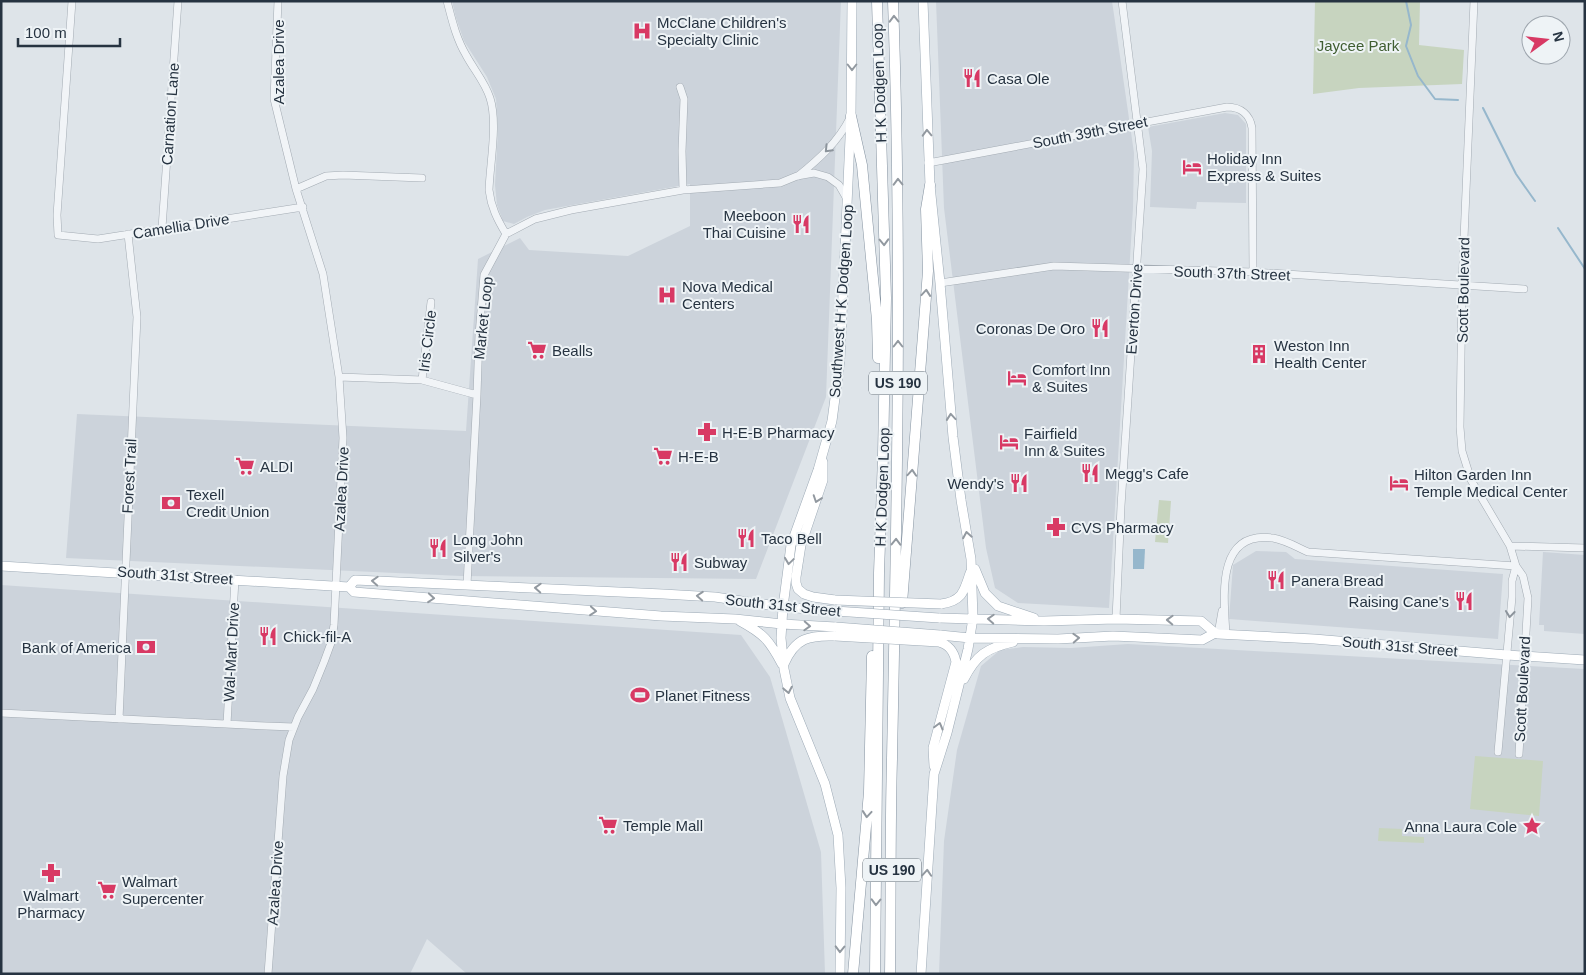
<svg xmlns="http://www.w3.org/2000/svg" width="1586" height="975" font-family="Helvetica,sans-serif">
<rect width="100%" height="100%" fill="#dee4e9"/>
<path fill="#ccd3db" d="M452,1H841L826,397L756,579L461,576L66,558L77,414L466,431L478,259L520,238L529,250L628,256L690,226V184L545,210L527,217L514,224L503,221L497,205L495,185L498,129L496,99L487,77L464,41L456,18Z
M936,1H1112L1134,153L1133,208L1109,608L1018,603L995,588L986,548L944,208Z
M1225,113L1238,115L1246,124V203L1197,202L1196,209L1150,207L1152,151L1148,127Z
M1256,551L1286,552L1295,559L1503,574L1498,639L1229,619L1233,565Z
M1543,552L1585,555V634L1544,631V625H1539Z
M1,585L741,635L770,677L821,852L825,974H467L427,939L410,974H1Z
M1128,644L1585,669V974H939L944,841L957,750L981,666L1000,650L1023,647L1071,648Z"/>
<path fill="#c7d4bf" d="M1315,1H1420L1419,45L1464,50L1462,84L1359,88L1313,94Z
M1159,500L1171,501L1168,543L1155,542Z
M1475,756L1543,761L1539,816L1470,809Z
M1379,828L1402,829V836L1424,837V843L1378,841Z"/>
<path fill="#96b7cc" d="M1133,549H1145L1144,569H1133Z"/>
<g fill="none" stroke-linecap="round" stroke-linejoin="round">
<path stroke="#96b7cc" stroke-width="2" d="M1406,1L1411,25L1406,46L1418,76L1435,99L1458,100
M1483,108L1516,174L1535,201
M1558,228L1585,269"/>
<g stroke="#a3abb3" stroke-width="8">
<path id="minor" d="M72,1L57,215L58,235L98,239L303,207
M447,1C452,20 456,38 466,55C474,70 485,82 490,98C498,123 490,163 489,190C491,207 497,219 506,234
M1474,1L1462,286L1460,427L1462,451L1471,480L1510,546L1516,566L1523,576L1528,598L1519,754
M680,87L684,99L682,151L683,190
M928,163L1227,107C1241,107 1250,115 1252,128L1253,272
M798,176C819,159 838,142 850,118
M296,189L326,176L343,175L422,178
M162,228L178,1
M940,283L1054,266L1253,272L1524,289
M339,377L422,380L477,395
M422,380L431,302
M1510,546L1585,548
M467,585L477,395L479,335L484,275L506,234L535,219L571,210L683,190L780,183L797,176L814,173L828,177L839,185L847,199
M1116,619L1121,506L1143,169L1122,1
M1218,634L1222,611
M1226,634C1224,598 1215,530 1273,538C1285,540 1297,547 1308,552L1516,566
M1,713L266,726L294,727
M119,719L137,317L128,234
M227,724L235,579
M1498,752L1512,597V581L1516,566
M268,974L283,776L289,740L298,717L313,689L324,662L331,643L334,625L343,438L339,377L323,274L296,189L274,99L278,1"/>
</g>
<g stroke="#9daab6" stroke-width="10">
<path id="major" d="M823,462V480L801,545L796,577V583L798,589L804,594L813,597L835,600
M1,566L349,587L354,592L661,616L735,619L782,624L836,627
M975,569L985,593L998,606L1034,618
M349,587L355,580L663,594L715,597L783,607L835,611
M941,604C962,601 964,592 970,573
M939,618L1044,621L1116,619L1201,621L1215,633L1218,634L1314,639L1507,655L1585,660
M740,621C764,634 769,640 782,664
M940,635L970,638L1058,639L1113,636L1202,640L1215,633
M784,664C795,638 809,635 835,636
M964,679C976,655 987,648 1013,642
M934,766L933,748L956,662C954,651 949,645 939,642
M840,974L841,888L838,835L825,784L790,698L784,669L781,638L783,607L791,545L818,470L832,421L840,360L851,116L852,1
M921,974L934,774L947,733L968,649L973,618L971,559L961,500L953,437L940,283L930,185L923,1"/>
</g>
<g stroke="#8593a1" stroke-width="11">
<path id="highway" d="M851,116L862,165L877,320L878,358
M902,603L928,271L926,209L930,185
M853,974L869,792L872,656
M875,974L879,573L883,456L886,298L877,1
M890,974C891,902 890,830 892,759C897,506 902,254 893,1"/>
</g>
<use href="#minor" stroke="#f1f4f7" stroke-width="7"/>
<use href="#major" stroke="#fff" stroke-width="9"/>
<use href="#highway" stroke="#fff" stroke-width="10"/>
<g stroke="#9daab6" stroke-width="10" stroke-linecap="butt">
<path id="major-bridge" d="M835,600L941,604
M835,611L939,618
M836,627L940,635
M835,636L939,642"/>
</g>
<use href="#major-bridge" stroke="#fff" stroke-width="9"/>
</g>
<defs><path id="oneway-chevron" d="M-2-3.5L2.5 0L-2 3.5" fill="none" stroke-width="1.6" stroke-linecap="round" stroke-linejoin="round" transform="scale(1.25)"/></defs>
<g stroke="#9299a0">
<use href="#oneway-chevron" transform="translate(894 19) rotate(-91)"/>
<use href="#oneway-chevron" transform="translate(852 67) rotate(90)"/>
<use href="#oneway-chevron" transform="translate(927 133) rotate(-92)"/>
<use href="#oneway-chevron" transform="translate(898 182) rotate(-91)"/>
<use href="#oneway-chevron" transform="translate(884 242) rotate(88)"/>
<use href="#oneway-chevron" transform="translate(926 293) rotate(-85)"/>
<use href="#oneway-chevron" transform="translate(898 344) rotate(-90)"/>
<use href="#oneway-chevron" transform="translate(951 417) rotate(-95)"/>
<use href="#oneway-chevron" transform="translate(912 473) rotate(-86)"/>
<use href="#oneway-chevron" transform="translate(817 499) rotate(109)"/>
<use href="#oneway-chevron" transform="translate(967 535) rotate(-100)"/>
<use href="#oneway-chevron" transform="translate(896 542) rotate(-89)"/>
<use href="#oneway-chevron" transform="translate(789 561) rotate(98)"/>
<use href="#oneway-chevron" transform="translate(375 581) rotate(-177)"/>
<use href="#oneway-chevron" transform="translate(538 588) rotate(-177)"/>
<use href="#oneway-chevron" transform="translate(700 596) rotate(-176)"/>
<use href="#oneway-chevron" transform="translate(431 598) rotate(5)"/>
<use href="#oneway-chevron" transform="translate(593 611) rotate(5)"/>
<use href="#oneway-chevron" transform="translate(991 619) rotate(-177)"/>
<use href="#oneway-chevron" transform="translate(1170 620) rotate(-178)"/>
<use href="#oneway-chevron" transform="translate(807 626) rotate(3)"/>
<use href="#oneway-chevron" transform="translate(1076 638) rotate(-3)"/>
<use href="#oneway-chevron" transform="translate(788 690) rotate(79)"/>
<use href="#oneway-chevron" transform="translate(939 726) rotate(-75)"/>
<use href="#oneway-chevron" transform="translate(867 814) rotate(95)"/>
<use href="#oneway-chevron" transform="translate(927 873) rotate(-86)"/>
<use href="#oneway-chevron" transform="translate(876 902) rotate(91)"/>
<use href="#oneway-chevron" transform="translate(840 949) rotate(91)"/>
</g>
<g stroke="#8c949c">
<use href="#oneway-chevron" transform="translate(828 149) rotate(134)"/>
<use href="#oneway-chevron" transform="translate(1510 614) rotate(96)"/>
</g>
<defs>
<g id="hospital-bare" transform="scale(1.5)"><path d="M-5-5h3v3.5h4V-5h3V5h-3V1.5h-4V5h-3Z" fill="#d83964" stroke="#eef3f6" stroke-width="2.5" paint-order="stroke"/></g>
<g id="restaurant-bare" transform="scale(1.5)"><path d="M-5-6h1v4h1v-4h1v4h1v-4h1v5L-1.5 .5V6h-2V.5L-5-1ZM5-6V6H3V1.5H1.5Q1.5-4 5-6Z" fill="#d83964" stroke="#eef3f6" stroke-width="2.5" paint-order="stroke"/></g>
<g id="hotel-bare" transform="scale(1.5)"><path d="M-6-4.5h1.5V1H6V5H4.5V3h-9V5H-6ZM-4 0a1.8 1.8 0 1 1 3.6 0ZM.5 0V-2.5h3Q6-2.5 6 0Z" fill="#d83964" stroke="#eef3f6" stroke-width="2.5" paint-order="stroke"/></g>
<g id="supermarket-bare" transform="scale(1.5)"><path d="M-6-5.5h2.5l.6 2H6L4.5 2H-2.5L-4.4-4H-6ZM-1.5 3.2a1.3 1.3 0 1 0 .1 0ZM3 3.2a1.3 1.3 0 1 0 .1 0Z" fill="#d83964" stroke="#eef3f6" stroke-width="2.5" paint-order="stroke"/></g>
<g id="building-bare" transform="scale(1.5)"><path d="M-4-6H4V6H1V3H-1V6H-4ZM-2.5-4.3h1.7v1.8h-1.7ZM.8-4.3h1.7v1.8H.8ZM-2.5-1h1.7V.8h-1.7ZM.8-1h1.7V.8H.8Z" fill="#d83964" stroke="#eef3f6" stroke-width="2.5" paint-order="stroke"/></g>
<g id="pharmacy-bare" transform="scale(1.5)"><path d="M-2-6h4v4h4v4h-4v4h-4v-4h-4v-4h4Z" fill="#d83964" stroke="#eef3f6" stroke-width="2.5" paint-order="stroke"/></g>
<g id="bank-bare" transform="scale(1.5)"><path d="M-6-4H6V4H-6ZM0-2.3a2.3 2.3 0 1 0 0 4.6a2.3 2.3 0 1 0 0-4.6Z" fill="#d83964" stroke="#eef3f6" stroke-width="2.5" paint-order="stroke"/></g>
<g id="stadium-bare" transform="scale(1.5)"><path d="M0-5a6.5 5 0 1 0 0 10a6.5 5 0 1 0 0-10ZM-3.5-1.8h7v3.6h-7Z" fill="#d83964" stroke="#eef3f6" stroke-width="2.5" paint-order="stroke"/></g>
<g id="sight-bare" transform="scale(1.5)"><path d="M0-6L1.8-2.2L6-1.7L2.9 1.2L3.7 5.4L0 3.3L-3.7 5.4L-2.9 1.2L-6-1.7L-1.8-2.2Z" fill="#d83964" stroke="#eef3f6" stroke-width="2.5" paint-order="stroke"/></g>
</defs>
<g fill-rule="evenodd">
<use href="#hospital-bare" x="642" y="31"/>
<use href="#restaurant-bare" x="972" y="78"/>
<use href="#hotel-bare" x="1192" y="167"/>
<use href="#restaurant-bare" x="801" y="224"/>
<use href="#hospital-bare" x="667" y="295"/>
<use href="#restaurant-bare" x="1100" y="328"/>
<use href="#supermarket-bare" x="537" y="350"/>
<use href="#building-bare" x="1259" y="354"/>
<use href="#hotel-bare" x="1017" y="378"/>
<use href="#pharmacy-bare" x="707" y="432"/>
<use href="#hotel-bare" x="1009" y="442"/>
<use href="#supermarket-bare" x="663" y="456"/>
<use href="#supermarket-bare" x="245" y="466"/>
<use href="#restaurant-bare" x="1090" y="473"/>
<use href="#restaurant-bare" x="1019" y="483"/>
<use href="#hotel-bare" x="1399" y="483"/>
<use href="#bank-bare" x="171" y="503"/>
<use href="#pharmacy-bare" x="1056" y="527"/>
<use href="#restaurant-bare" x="746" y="538"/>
<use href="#restaurant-bare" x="438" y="548"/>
<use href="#restaurant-bare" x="679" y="562"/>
<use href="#restaurant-bare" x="1276" y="580"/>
<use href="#restaurant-bare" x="1464" y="601"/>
<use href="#restaurant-bare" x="268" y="636"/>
<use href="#bank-bare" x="146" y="647"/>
<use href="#stadium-bare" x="640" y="695"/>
<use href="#supermarket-bare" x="608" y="825"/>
<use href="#sight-bare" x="1532" y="826"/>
<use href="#pharmacy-bare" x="51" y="873"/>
<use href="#supermarket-bare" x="107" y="890"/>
</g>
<g text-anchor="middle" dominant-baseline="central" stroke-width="4" stroke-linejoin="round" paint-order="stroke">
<g fill="#eef3f6" stroke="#626d77" stroke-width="1">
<rect x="869" y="371.5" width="58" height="23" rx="4"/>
<rect x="863" y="858.5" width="58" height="23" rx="4"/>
</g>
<g font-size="14" font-weight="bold" fill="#263341">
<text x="898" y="383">US 190</text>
<text x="892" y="870">US 190</text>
</g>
<g font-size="15" fill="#263341" stroke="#eef3f6" text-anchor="start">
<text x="657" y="22">McClane Children's<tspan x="657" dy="17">Specialty Clinic</tspan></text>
<text x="987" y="78">Casa Ole</text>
<text x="1207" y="158">Holiday Inn<tspan x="1207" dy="17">Express &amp; Suites</tspan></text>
<text x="786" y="215" text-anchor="end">Meeboon<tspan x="786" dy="17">Thai Cuisine</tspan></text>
<text x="682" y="286">Nova Medical<tspan x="682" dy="17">Centers</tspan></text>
<text x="1085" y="328" text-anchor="end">Coronas De Oro</text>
<text x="1274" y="345">Weston Inn<tspan x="1274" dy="17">Health Center</tspan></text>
<text x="552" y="350">Bealls</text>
<text x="1032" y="369">Comfort Inn<tspan x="1032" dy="17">&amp; Suites</tspan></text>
<text x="722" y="432">H-E-B Pharmacy</text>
<text x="1024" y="433">Fairfield<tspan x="1024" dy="17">Inn &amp; Suites</tspan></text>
<text x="678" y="456">H-E-B</text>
<text x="260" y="466">ALDI</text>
<text x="1105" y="473">Megg's Cafe</text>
<text x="1414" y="474">Hilton Garden Inn<tspan x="1414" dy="17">Temple Medical Center</tspan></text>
<text x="1004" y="483" text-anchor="end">Wendy's</text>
<text x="186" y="494">Texell<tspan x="186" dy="17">Credit Union</tspan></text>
<text x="1071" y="527">CVS Pharmacy</text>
<text x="761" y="538">Taco Bell</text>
<text x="453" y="539">Long John<tspan x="453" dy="17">Silver's</tspan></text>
<text x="694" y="562">Subway</text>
<text x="1291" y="580">Panera Bread</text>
<text x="1449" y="601" text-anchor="end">Raising Cane's</text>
<text x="283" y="636">Chick-fil-A</text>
<text x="131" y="647" text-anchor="end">Bank of America</text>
<text x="655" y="695">Planet Fitness</text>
<text x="623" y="825">Temple Mall</text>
<text x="1517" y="826" text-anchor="end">Anna Laura Cole</text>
<text x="122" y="881">Walmart<tspan x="122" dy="17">Supercenter</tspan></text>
<text x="51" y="895" text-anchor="middle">Walmart<tspan x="51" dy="17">Pharmacy</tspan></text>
</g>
<g font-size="15" fill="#405e32" stroke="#eef3f6">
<text x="1358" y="45">Jaycee Park</text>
</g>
<g font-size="15" fill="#263341" stroke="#eef3f6">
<text transform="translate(278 62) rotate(-90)">Azalea Drive</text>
<text transform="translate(879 83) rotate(-92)">H K Dodgen Loop</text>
<text transform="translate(170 114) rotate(-86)">Carnation Lane</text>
<text transform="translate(1090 132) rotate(-11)">South 39th Street</text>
<text transform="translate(181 226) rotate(-9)">Camellia Drive</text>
<text transform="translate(1232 273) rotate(2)">South 37th Street</text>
<text transform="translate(1463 290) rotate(-89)">Scott Boulevard</text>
<text transform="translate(841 301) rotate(-86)">Southwest H K Dodgen Loop</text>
<text transform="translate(1134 309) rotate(-86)">Everton Drive</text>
<text transform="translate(483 318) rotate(-84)">Market Loop</text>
<text transform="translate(427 341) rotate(-83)">Iris Circle</text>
<text transform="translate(129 476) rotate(-87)">Forest Trail</text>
<text transform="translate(882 487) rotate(-88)">H K Dodgen Loop</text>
<text transform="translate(341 489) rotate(-87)">Azalea Drive</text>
<text transform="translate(175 575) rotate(4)">South 31st Street</text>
<text transform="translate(783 605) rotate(6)">South 31st Street</text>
<text transform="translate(1400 646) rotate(5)">South 31st Street</text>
<text transform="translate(231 652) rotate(-87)">Wal-Mart Drive</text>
<text transform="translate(1522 689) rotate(-87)">Scott Boulevard</text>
<text transform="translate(275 883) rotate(-86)">Azalea Drive</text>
</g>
</g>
<rect width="1586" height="975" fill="none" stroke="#263341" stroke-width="5"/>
<g transform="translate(1546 40) rotate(75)"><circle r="24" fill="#eef3f6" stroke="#9ea6ae"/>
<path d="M0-4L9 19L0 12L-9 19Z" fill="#d83964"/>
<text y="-8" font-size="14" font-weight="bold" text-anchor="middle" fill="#263341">N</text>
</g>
<path d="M18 38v8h102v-8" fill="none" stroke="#263341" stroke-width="2.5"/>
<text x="25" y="38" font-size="15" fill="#263341" stroke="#eef3f6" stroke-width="4" paint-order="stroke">100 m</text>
</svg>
